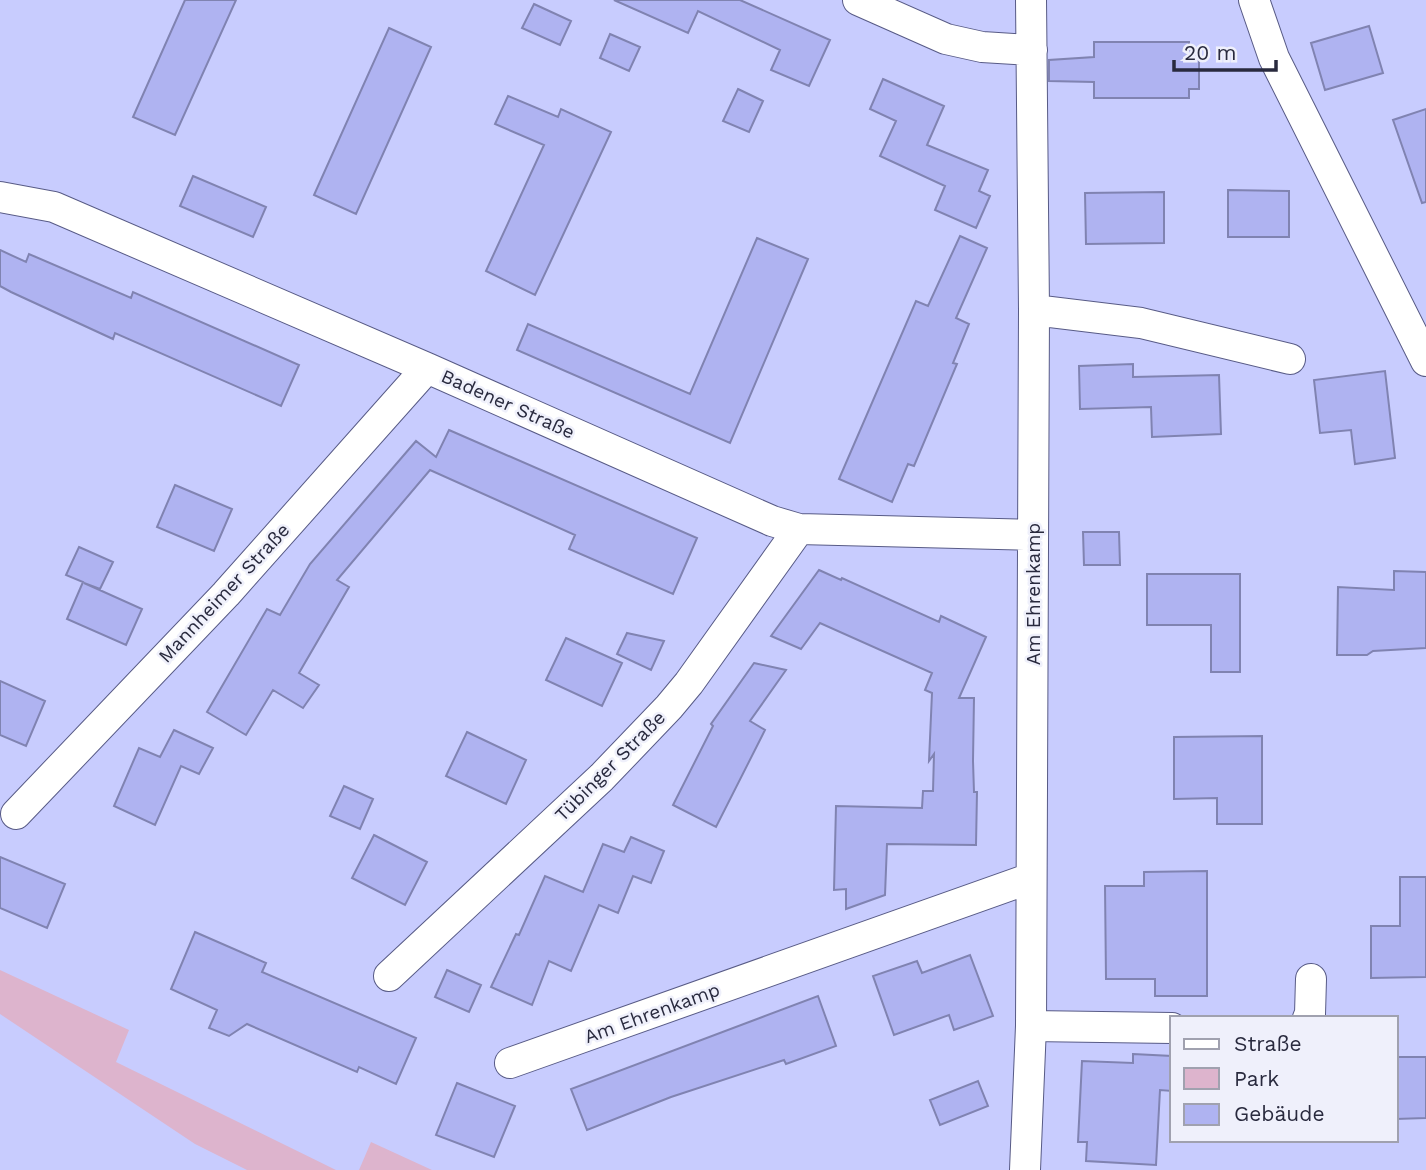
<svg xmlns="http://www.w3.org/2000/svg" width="1426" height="1170" font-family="'Work Sans',sans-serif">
<rect width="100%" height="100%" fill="#c8ccfe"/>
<path fill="#ddb4cd" d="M0,970L129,1030L116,1062L336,1170H247L195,1144L0,1014Z
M371,1142L432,1170H359Z"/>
<path fill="#afb3f1" stroke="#8083b1" stroke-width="2" d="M185,0H236L175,135L133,117Z
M614,0H740L830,40L809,86L771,70L780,50L698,11L688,33Z
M534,4L571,21L560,45L522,28Z
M1369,26L1383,73L1325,90L1311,43Z
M389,28L431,47L356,214L314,195Z
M610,34L640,47L629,71L600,58Z
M1094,42H1189V50H1199V89H1189V98H1094V82L1049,81V60L1094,57Z
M883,79L944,106L927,145L988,170L979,191L990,196L976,228L935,210L945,186L880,156L896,121L870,109Z
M738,89L763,101L749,132L723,121Z
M508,96L558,117L561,109L611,132L535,295L486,271L544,145L495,124Z
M1426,109V202L1422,203L1393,120Z
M193,176L266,207L253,237L180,206Z
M1228,190L1289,191V237H1228Z
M1164,192V243L1086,244L1085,193Z
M960,236L987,248L956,318L969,324L953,363L957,364L914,466L908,464L892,502L839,479L916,301L928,306Z
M757,238L808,259L730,443L517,350L528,324L690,394Z
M0,250L26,262L29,254L131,298L133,292L299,365L281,406L115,333L113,339L11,292L0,286Z
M1133,364V377L1219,375L1221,434L1152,437L1151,407L1080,409L1079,366Z
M1385,371L1395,458L1355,464L1351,430L1320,433L1314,380Z
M449,430L697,538L673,594L569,549L575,535L430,470L337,580L349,587L299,673L319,685L303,708L273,690L246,735L207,712L267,609L280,615L310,564L416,441L436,457Z
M175,485L232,509L214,551L157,527Z
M1083,532H1119L1120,565H1084Z
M79,547L113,562L100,589L84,583L142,609L126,645L67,619L83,582L66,575Z
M819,570L841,580L842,578L939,622L941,616L986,637L959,698H974L973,761L974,792H977L976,845L887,844L885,895L846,909V889L834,890L836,806L922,808L923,791H933L934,754L929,761L932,693L925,690L932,673L820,623L801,649L771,636Z
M1394,571L1426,572V648L1373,651L1367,655H1337L1338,587L1394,590Z
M1147,574H1240V672H1211V625H1147Z
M627,633L664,641L651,670L617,654Z
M566,638L622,663L602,706L546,680Z
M754,663L786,670L750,721L765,730L716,827L673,805L713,726L711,724Z
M0,681L45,701L26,746L0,735Z
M174,730L213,748L199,774L181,766L155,825L114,806L139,748L160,757Z
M467,732L526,760L506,804L446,776Z
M1262,736V824H1217V798L1174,799V737Z
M344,786L373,799L360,829L330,816Z
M374,835L427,862L405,905L352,878Z
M631,837L664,851L651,883L633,876L618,913L599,905L571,971L549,961L532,1005L491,987L516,934L519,935L545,876L583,892L603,844L624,852Z
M0,857L65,884L47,928L0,908Z
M1207,871V996H1155V979H1106L1105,886H1144V872Z
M1400,877H1426V977L1371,978V926H1400Z
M195,932L266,963L262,972L416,1038L396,1084L359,1067L357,1072L247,1024L229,1036L209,1028L217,1010L171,989Z
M970,955L993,1016L954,1030L949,1015L894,1035L873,976L917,961L922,973Z
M447,970L481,985L469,1012L435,997Z
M818,996L836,1046L786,1064L784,1060L671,1097L587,1130L571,1089Z
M1133,1054L1172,1056V1091L1160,1090L1156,1165L1086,1161L1087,1142H1078L1082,1061L1133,1063Z
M1396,1057H1426V1118L1396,1119Z
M978,1081L988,1106L940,1125L930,1100Z
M457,1083L515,1106L494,1157L436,1135Z"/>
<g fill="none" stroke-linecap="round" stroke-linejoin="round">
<g stroke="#585b86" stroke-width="32">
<path id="minor" d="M858,0L946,39L982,47L1032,50
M1254,0L1274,58L1426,361
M0,197L54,207L427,368L772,521L799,529L1033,535
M1034,310L1141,323L1290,359
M16,814L226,594L427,368
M389,976L602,777L669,707L689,683L799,529
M1308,1018L1310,1014L1311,979
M1031,1026L1172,1028
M510,1063L1031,878
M1025,1170L1031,1026L1034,310L1031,0"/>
</g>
<use href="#minor" stroke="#fff" stroke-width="30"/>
</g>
<g text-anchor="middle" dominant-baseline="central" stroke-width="5" stroke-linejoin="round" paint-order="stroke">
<g font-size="19" fill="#292a3e" stroke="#eff0fb">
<text transform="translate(508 404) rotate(24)">Badener Straße</text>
<text transform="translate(224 593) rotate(-47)">Mannheimer Straße</text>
<text transform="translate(1033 594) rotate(-90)">Am Ehrenkamp</text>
<text transform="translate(610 766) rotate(-45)">Tübinger Straße</text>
<text transform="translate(652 1013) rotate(-20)">Am Ehrenkamp</text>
</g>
</g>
<rect x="1170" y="1016" width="228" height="126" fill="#eff0fb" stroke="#a0a1af" stroke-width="2"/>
<rect x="1184" y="1039" width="35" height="10" fill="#ffffff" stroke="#a0a1af" stroke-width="2"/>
<text x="1234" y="1051" font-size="21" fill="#292a3e">Straße</text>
<rect x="1184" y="1068" width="35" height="21" fill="#ddb4cd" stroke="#a0a1af" stroke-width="2"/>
<text x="1234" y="1086" font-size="21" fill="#292a3e">Park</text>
<rect x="1184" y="1104" width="35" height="21" fill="#afb3f1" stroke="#a0a1af" stroke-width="2"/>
<text x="1234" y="1121" font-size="21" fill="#292a3e">Gebäude</text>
<path d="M1174 60v10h102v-10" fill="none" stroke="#292a3e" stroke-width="3.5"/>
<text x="1184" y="60" font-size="21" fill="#292a3e" stroke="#eff0fb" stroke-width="5" paint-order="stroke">20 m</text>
</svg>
